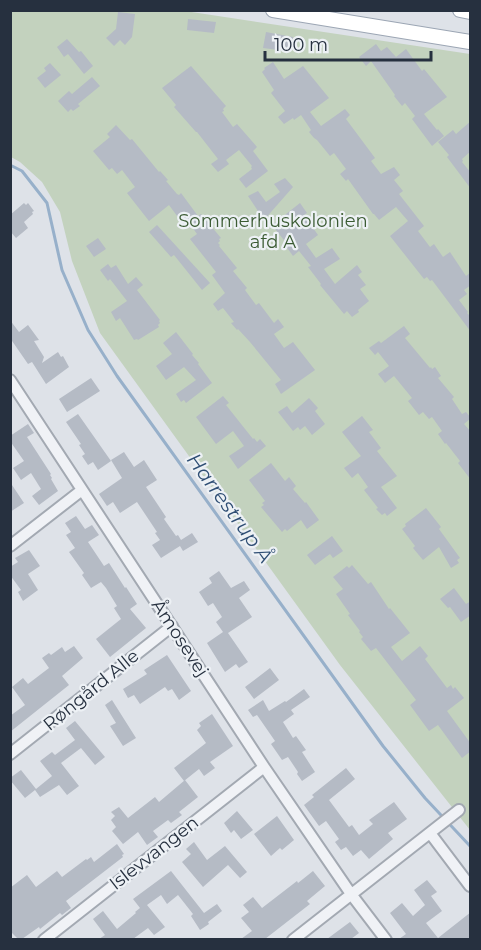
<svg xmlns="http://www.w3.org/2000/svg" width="481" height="950" font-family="Montserrat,sans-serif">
<rect width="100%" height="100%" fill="#dee2e8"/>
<path fill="#c3d2be" d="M10,11H185L470,54V830L340,665L100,333L72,261L60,212L42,182L20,162L11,157Z"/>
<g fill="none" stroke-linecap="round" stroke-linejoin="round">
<path stroke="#97b0ca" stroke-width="3" d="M10,165L22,171L47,203L62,270L88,330L117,376L383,746L425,798L470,846"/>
</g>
<path fill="#b5bbc5" d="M118,12L135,14L132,37L125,45L120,40L114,46L106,38L116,29Z
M188,19L216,22L214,33L187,30Z
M266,32L293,37L292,47H287L286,51L263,48Z
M67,39L79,52L81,51L93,66L84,74L68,54L64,57L57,47Z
M376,44L381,51L387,47L396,57L406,49L422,71L424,69L447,97L424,114L437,130L438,129L444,136L432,146L412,119L415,116L405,103L402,106L394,96L395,95L371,61L366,66L359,57Z
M273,62L284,79L303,66L329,98L310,112L321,126L345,109L350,115L346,119L375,158L371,161L381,174L394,167L400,175L394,180L403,191L399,194L424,226L418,231L430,247L434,244L443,257L450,252L466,276L471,272V285L464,290L467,294L459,300L468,312L467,313L471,317V332L432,280L430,281L427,277L424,279L390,236L408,221L396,207L379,220L374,214H373L348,179L346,181L340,174L346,169L334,153L330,156L317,140L314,138L309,132L311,130L301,115L294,120L293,118L284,124L278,117L285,111L271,93L274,90L262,72L265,69L264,68Z
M50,63L61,75L45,88L37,78L46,71L44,68Z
M191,66L226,106L223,109L224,111L222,112L233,127L237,124L257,147L253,151L268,171L246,188L239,179L252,169L251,167L252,166L239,150L226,160L229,164L218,172L211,164L218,159L197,132H196L174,107L176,105L162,88Z
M92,77L100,86L78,104L80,106L73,111L71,109L68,112L58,101L69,91L72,94Z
M471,121V151L462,159L463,161L462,162L471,173V189L447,157L449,155L438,142L453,130L456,134Z
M116,125L130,140L132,139L159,172L160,171L168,180L166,181L177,194L179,195L181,193L198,216L201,214L221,238L219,239L220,241L218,243L220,245L219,246L237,268L233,271L247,288L245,290L256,305L259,303L274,323L278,319L284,327L274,334L284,348L293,342L315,370L281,394L275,384L281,380L250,342L238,329L237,330L231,323L234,322L223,308L218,311L213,304L225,293L212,275L216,272L190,239L197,234L187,220L183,224L169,205L149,221L127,193L135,187L122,170L117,174L112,168L109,170L93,151L110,137L107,134Z
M285,178L293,187L264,220L248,196L258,191L266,202L280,192L274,184Z
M24,203L26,205L28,203L34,211L32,212L33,214L24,222L28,228L16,238L10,231V215Z
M300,203L307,213L304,215L318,235L306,244L316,258L332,248L340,259L324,269L335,284L357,265L362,272L358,275L366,285L360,289L369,301L358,310L359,312L352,317L347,311L344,314L320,285L321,284L308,267L311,266L299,251L293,256L285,245L287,244L272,225Z
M157,225L210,283L202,290L174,255L171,257L149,232Z
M98,238L106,249L94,257L86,246Z
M108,264L111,268L116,265L128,284L136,277L143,285L137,290L160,320L159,321L160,323L158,325L159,327L138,340L137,339L134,340L120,318L116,321L111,312L127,301L110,279L108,281L100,270Z
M10,320L19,332L28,325L39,340L34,341L44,357L42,363L58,352L61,357L63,356L69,367L46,384L32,362L28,364L10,338Z
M404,326L410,334L405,338L430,368L431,367L432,369L435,367L441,376L438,378L454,397L452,399L462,414L466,412L471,418L464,424L471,432V480L458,463L460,461L446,443L445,444L438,434L442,431L432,417L429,419L423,412L419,415L408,401L412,398L394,376L385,383L378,374L389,366L378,352L375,355L369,348L379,341L381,343Z
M176,332L193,354L192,355L199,363L198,364L212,383L186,403L184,400L181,402L176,394L196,380L184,367L166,380L156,366L172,354L163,343Z
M91,378L100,391L67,412L59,399Z
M223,396L229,403L226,405L253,439L254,438L257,442L260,439L266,446L238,469L229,456L244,446L233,431L216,444L196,417Z
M309,398L318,408L315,411L325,424L312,435L305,426L300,430L298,427L293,431L278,412L287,406L292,413Z
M78,414L111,461L98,470L93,462L88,465L82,456L85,454L79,445L81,444L66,422Z
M362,416L373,430L369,432L381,448L377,451L397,476L381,487L397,508L387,516L385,513L382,515L376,509L378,508L364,490L368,487L358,473L352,478L344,468L361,456L342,432Z
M28,424L34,433L27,437L51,474L50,475L52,478L51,479L58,491L39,505L32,496L41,489L31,473L21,480L13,468L24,461L10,441V436Z
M124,452L134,467L144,460L157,480L146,487L166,517L164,519L176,536L178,535L181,540L192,533L198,542L183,551L180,546L161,558L152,545L160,540L155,533L157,532L137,502L120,513L113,502L107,506L99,494L122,478L111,460Z
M271,463L285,481L289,477L296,486L293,489L305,503L306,502L319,520L307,529L301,520L287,531L285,529L282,532L261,507L264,505L262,503L265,501L249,480Z
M10,482L24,503L10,512Z
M426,508L441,527L439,529L460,558L457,560L459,563L451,568L439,547L423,560L413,548L415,546L402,529L406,526L405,524Z
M76,516L85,529L92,525L99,535L88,542L104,566L109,563L125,588L126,587L137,604L130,609L146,628L110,657L96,639L121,619L114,608L117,606L106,588L101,582L91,588L82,575L84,573L69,552L75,548L66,535L71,532L65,523Z
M332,536L343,551L333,558L330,554L315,565L307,555Z
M29,550L40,566L28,574L38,590L23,601L18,592L21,590L10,575V567L18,562L15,558Z
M352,565L368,584L371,582L389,609L390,608L410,633L391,647L402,661L420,646L428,656L425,659L447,688L451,685L453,689L455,687L464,698L447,711L471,744V751L462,758L438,725L429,731L410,705L416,700L376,648L371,651L361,639L363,637L359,632L360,631L348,615L350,614L336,594L343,589L333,577L347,566L349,568Z
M219,571L231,588L244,581L250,590L239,598L252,617L228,633L248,662L239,668L236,664L225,672L207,643L223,632L216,622L222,617L213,603L208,606L199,592L212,583L209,578Z
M454,588L466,604L471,601V615L461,622L450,607L448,608L440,599Z
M74,646L83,658L62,676L69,685L10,732V716L25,705L12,687L23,678L28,684L49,668L42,658L49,653L51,655L62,647L65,652Z
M167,655L191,691L179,700L172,689L168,691L165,687L140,704L134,695L128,698L123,689L147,674L144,670Z
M270,668L279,680L254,699L245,687Z
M304,689L310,697L291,710L294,714L283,722L293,738L296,736L306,750L302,752L315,772L302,781L297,774L298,772L288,757L282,760L271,744L275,741L257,715L253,717L248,710L263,700L269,711L285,701L286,702Z
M112,700L136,738L123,746L110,726L116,723L105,705Z
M212,714L233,746L210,762L215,768L204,776L199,769L184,781L174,768L206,743L197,730L201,726L199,723Z
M75,721L105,757L95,765L81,748L61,763L79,786L67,795L59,785L40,797L35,790L25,798L10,780V778L21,770L36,789L52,776L40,761L52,752L55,755L75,740L66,728Z
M346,768L355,779L329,800L349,827L352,825L359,835L373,824L369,820L394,802L407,819L388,833L393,839L369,859L361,850L353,856L346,847L341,850L335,842L339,839L326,821L319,826L304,805L314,797L312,795Z
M185,780L198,797L179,812L182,815L171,823L168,820L153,831L158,837L147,845L138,832L123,844L112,831L116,827L111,820L115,816L111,812L119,807L128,818L155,797L159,802Z
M237,811L253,830L241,839L234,830L231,833L224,823Z
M277,816L294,840L282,850L280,848L271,856L254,834Z
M194,842L207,860L225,846L247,872L240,878L228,865L203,887L182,862L191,854L186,849Z
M117,844L124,854L122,855L123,857L66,901L71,908L62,915L60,913L40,929L39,927L22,939H18L10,931V888L27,875L36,887L57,871L62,877L86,859L87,860L91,857L94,862Z
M171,871L204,913L217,904L222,911L208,922L209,924L200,930L191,916L193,914L178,895L167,904L161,895L147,905L165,927L154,935L148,928L133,939H99L105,935L93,919L103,911L117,929L136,913L135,912L140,908L133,899Z
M313,871L325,886L307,901L310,904L265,939H241L252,931L241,918L249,912L243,905L253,897L262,908L297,881L298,883Z
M427,880L437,892L431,896L442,911L426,923L438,938L471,912V939H399L406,934L390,913L402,903L413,916L425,905L414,890Z
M350,922L359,933L351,939H327Z"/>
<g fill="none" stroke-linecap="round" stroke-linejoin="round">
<g stroke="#a3a9b2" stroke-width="14">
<path id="minor" d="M10,380L264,767L351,894L386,940
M10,546L82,490
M10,754L172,626
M430,833L470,886
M44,940L264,767
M293,940L459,810"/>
</g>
<g stroke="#9ca6b4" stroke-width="16">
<path id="major" d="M273,10L470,42
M460,10L470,12"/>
</g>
<use href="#minor" stroke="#f0f2f6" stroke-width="10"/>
<use href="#major" stroke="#fff" stroke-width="14"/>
</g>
<g text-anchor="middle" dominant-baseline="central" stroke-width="4.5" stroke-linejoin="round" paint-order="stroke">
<g font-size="18" fill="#3b5b33" stroke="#edf1f5">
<text x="273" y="221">Sommerhuskolonien<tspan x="273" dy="21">afd A</tspan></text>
</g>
<g font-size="18" fill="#26303f" stroke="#edf1f5">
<text transform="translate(180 638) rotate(57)">Åmosevej</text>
<text transform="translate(91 690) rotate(-39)">Røngård Alle</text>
<text transform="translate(154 853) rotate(-38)">Islevvangen</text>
</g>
<g font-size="20" font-style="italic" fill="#2f4e74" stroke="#edf1f5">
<text transform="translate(230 508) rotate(54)">Harrestrup Å</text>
</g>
</g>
<rect width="481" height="950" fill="none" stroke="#26303f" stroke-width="24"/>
<path d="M265 51v9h166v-9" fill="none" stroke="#26303f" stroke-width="3"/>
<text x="274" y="51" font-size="18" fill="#26303f" stroke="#edf1f5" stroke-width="4.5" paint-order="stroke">100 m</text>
</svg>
